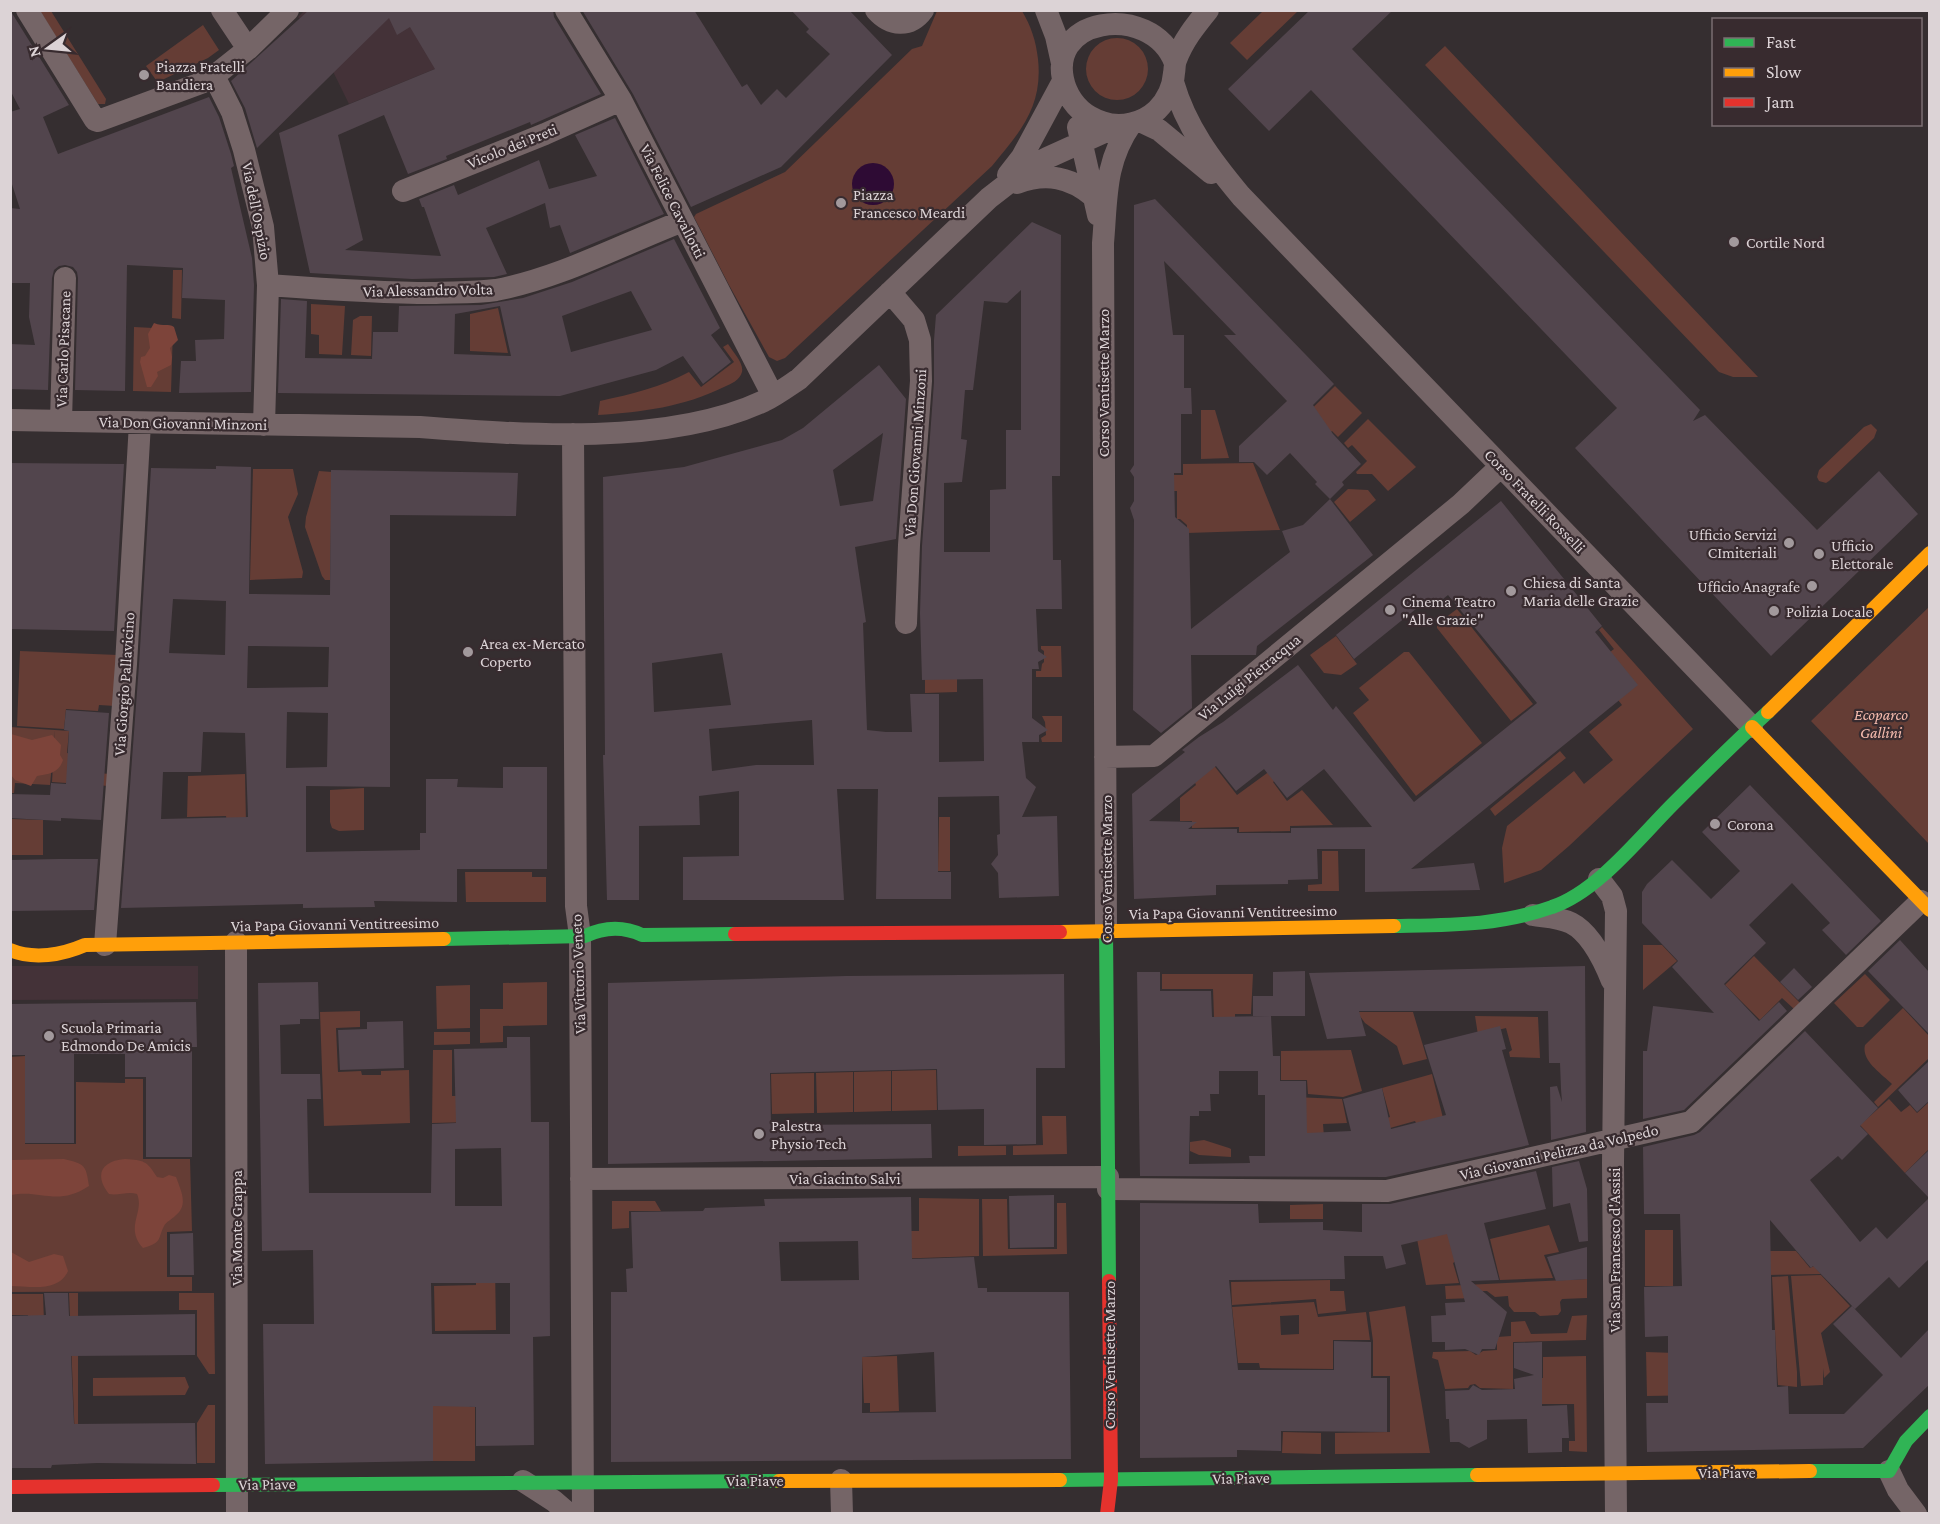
<svg xmlns="http://www.w3.org/2000/svg" width="1940" height="1524" font-family="'Crimson Pro',serif">
<rect width="100%" height="100%" fill="#352e30"/>
<path fill="#443238" d="M305,10H545L501,42L349,104L316,37L298,17Z
M10,966H198V999L11,1000Z"/>
<path fill="#653d35" fill-rule="evenodd" d="M40,11H51L106,99L105,104H98Z
M937,11H1022C1031,26 1036,41 1038,59C1043,106 1021,131 992,166L785,358L777,361L769,357L729,285L694,217L696,214L785,172L912,49L922,46Z
M1263,11H1298L1247,60L1230,43Z
M203,25L219,50L208,58L162,80H156L146,66Z
M1086 69a31 31 0 1 1 62 0a31 31 0 1 1-62 0Z
M1445,46L1758,377H1733L1719,372L1425,65Z
M173,270H182L181,319L172,318Z
M311,304L345,306L342,355L319,354V335L311,334Z
M498,308L508,353L470,351V314Z
M360,316H372L371,356L351,355L353,320Z
M134,327L173,329L171,392L133,391Z
M728,344C733,352 744,363 742,372C740,380 731,384 724,387C683,407 643,412 598,415L600,401C632,394 661,387 689,372L701,387L734,362L723,347Z
M1335,386L1362,413L1338,437L1332,431L1299,461L1280,440Z
M1201,410H1215L1229,458L1201,459Z
M1368,419L1416,467L1388,491L1372,474H1357L1356,472L1367,461L1352,445L1348,448L1344,443Z
M1871,424L1877,430L1874,438L1829,481L1826,483L1819,481L1817,477L1819,470L1864,427Z
M1253,463L1280,530L1187,533V525L1180,519H1177V491H1168V475H1183V464Z
M253,469H293L298,494L288,517L303,572L302,578L250,580Z
M319,471L332,472L330,580H325L322,576L305,527L306,517Z
M1348,489L1368,490L1376,500L1350,522L1334,502Z
M1929,607V844L1811,721Z
M1457,609L1533,704L1511,721L1437,628V624Z
M1602,627L1693,729L1569,846L1541,870L1504,883L1502,848L1507,826L1574,771L1584,784L1613,760L1589,732L1622,705L1605,683V656L1614,649L1599,630Z
M1336,636L1357,664L1341,675L1324,673L1310,655Z
M1041,646H1061L1062,677H1036V671H1041L1042,664L1044,662V651L1041,649Z
M20,651L118,655L115,706L99,705L98,711L66,709L64,729L17,726Z
M1404,652H1409L1482,743L1416,796L1353,713L1369,700L1359,688Z
M957,658V692L925,693V659Z
M1042,716H1062V742H1042L1041,738L1046,735L1045,722Z
M10,727L55,730L50,785L15,783L14,793H11Z
M55,730L69,731L67,753L73,754L72,771L110,774L109,786L52,782Z
M1560,751L1566,758L1495,816L1490,809Z
M1212,763L1237,795L1274,768L1287,770L1273,782L1287,801L1302,790L1333,825L1290,826V831L1239,832V827L1192,828V821H1180V798L1196,785L1193,778Z
M245,774L246,823H227L226,816L187,817L188,776Z
M364,788V830L339,831L332,828L330,822V790Z
M939,817H950V871H938Z
M11,819L43,820V855H11Z
M1322,851H1338L1339,891H1308V885L1322,884Z
M465,872H532V877H546V902H466Z
M1643,945H1662L1677,961L1643,990Z
M1754,956L1800,1003L1794,1009L1782,998L1760,1020L1725,985Z
M1162,974H1253L1251,1014H1235V1017H1214L1213,989H1162Z
M1865,974L1890,1000L1863,1027H1857L1834,1003Z
M547,982V1025L503,1026V1042L480,1043V1009H503V983Z
M470,985V1028L437,1029L436,986Z
M1903,1008L1929,1036V1058L1878,1107L1874,1102L1892,1084C1882,1074 1861,1061 1865,1045Z
M360,1011V1027L336,1028L338,1072L361,1071L362,1075H381V1071L409,1070L410,1123L324,1126L320,1012Z
M1357,1012H1413L1427,1059L1403,1065L1397,1046L1365,1023Z
M1475,1016L1538,1017L1540,1058L1510,1057L1509,1052L1512,1050L1506,1028L1478,1035Z
M434,1032H470V1044L434,1045Z
M433,1050H452V1096H497L471,1122L432,1123Z
M1351,1050L1362,1091L1343,1097L1308,1094L1307,1080H1281V1051Z
M25,1056V1144H76V1082L125,1083V1079H143V1159H190L192,1231L167,1232V1277H192V1291L11,1292L10,1057Z
M936,1070L937,1110L892,1111V1071Z
M891,1071V1111L854,1112V1072Z
M853,1072V1112L817,1113L816,1073Z
M814,1073V1113L772,1114L771,1074Z
M1432,1074L1443,1118L1417,1125L1415,1121L1383,1130L1381,1120L1390,1117L1382,1088Z
M1293,1097L1342,1099L1347,1123L1323,1124L1324,1137L1294,1139Z
M1889,1099L1901,1112L1910,1105L1917,1113L1929,1102V1149L1905,1173L1860,1125Z
M1042,1116H1066L1067,1154L1013,1155V1146L1043,1145Z
M1204,1140L1229,1148L1231,1149V1157L1199,1155L1190,1151V1142Z
M958,1146H1006V1155L958,1156Z
M919,1198L979,1199V1256L892,1259L882,1231H919Z
M982,1199H1007L1008,1249H1057V1203H1066L1067,1254L983,1256Z
M612,1201H655L661,1211H629V1228L612,1229Z
M1323,1204V1219H1290V1205Z
M1549,1225L1559,1252L1544,1255L1553,1278L1500,1280L1490,1239Z
M1645,1230H1673V1286H1645Z
M1448,1232L1456,1261L1453,1263L1459,1283L1426,1285L1417,1239Z
M1766,1251H1796L1810,1268L1814,1266L1821,1274L1766,1275Z
M476,1265H495L496,1330L435,1331L434,1286L476,1285Z
M1821,1275L1850,1306L1821,1333L1830,1372L1824,1378L1823,1368V1385L1801,1386L1791,1276Z
M1788,1276L1797,1372V1387L1778,1385L1772,1277Z
M1587,1279V1298L1562,1299L1560,1302L1561,1311L1558,1315L1540,1316L1535,1312H1514L1509,1306L1508,1296L1495,1297L1487,1291H1480L1474,1298L1446,1299L1445,1286Z
M1330,1280V1291H1344L1346,1311L1318,1314L1316,1299L1232,1305L1231,1282Z
M69,1293H78V1464H76Z
M179,1293H214L215,1374H209L197,1356V1310H179Z
M10,1294H43L46,1377L29,1360L28,1315H11Z
M1314,1302L1318,1317L1366,1312L1370,1340H1333V1369L1260,1368L1259,1363H1238L1232,1307ZM1299,1315V1334L1281,1335L1280,1316Z
M1405,1306L1430,1453L1335,1454V1433L1390,1432V1376H1373V1341L1369,1312Z
M1587,1315L1586,1340L1513,1342V1389L1480,1388L1475,1384L1470,1385L1468,1388L1445,1389L1438,1360L1432,1358L1433,1352L1470,1351L1476,1355L1483,1351L1497,1350V1337L1511,1336V1322L1525,1321L1531,1334L1567,1333L1572,1316Z
M1646,1352L1705,1354L1668,1364V1384H1702V1395L1647,1396Z
M433,1356L470,1407H475V1461H433Z
M897,1356L899,1411L870,1412V1403H864L862,1357Z
M1586,1356L1587,1452L1569,1451V1441H1575L1574,1404H1528L1538,1378H1543V1357Z
M185,1377L189,1387L185,1395L93,1396V1378Z
M208,1405H215V1463H197V1423Z
M1283,1432L1321,1433V1454L1282,1453Z"/>
<path fill="#7d443a" d="M154,323C164,327 168,323 174,327L178,340L170,348L172,357L171,365L157,372L158,376L151,387H147L140,362L141,357L145,356L150,348L148,334Z
M11,734L32,740L52,735L61,745L60,755L63,760C59,773 49,774 37,776L31,786L15,780L11,775L12,761Z
M64,1159C85,1164 86,1165 89,1186C57,1207 41,1189 11,1195V1160Z
M125,1159C144,1160 147,1161 157,1177L163,1178L169,1175L176,1177C181,1191 189,1205 175,1216C172,1219 166,1222 164,1226C157,1240 163,1242 143,1248C124,1227 145,1212 137,1194C128,1191 118,1196 109,1194C94,1175 101,1161 125,1159Z
M11,1252L29,1262L54,1254L63,1256L68,1271C58,1293 30,1286 11,1286Z"/>
<path fill="#2e0b34" d="M852 184a21 21 0 1 1 42 0a21 21 0 1 1-42 0Z"/>
<path fill="#52454d" fill-rule="evenodd" d="M10,10L69,105L43,117L58,154L209,97L219,117L231,154L234,166L231,168L252,258L254,285L251,392L179,393L181,361H196L195,340L224,339L225,300L182,298L183,268L127,265L125,391L75,390L78,278L77,272L73,267L65,265L59,266L54,270L52,278L48,390L10,389V344L35,345L29,317L30,283H10V208L20,209L10,178V112L20,109L10,90Z
M309,10H553L554,17L601,94L531,125L530,122L446,156L447,159L408,174L384,115L338,135L363,240L345,250L441,256L424,207H422L419,199L454,185L458,195L539,160L549,189L597,176L575,135L615,118L664,214L570,253L560,225L550,228L545,203L486,228L507,274L494,277L412,279L310,273L279,133L435,69L410,27L397,35L389,18L257,148L245,108L231,81Z
M582,10H694L742,87L747,84L761,105L777,89L786,98L830,54L806,32L809,29L791,10H849L892,55L781,167L691,207L633,94Z
M1310,10H1393L1352,49L1700,410L1693,421L1705,415L1817,530L1879,471L1918,514L1771,656L1575,448L1617,408L1311,90L1269,131L1228,89Z
M1155,199L1334,384L1313,405L1333,434L1361,464L1342,482L1344,485L1330,499L1315,484L1317,482L1290,453L1267,475L1254,462H1239V446L1287,401L1224,335H1236L1164,261L1173,335H1184V388H1191L1192,414H1181V473H1174L1175,517L1189,529L1191,629L1290,552L1282,531L1303,525L1330,499L1373,555L1257,646L1256,655H1191L1192,708L1161,733L1133,710L1134,520L1130,508L1134,501V477L1130,471L1134,465V205Z
M1032,222L1061,235L1060,476H1052L1053,560H1061L1062,609H1036L1038,651L1047,657L1038,662L1039,669H1032V718L1048,730L1039,735V742H1022L1026,778L1036,787L1022,817L1057,816L1059,896L999,898L998,873L991,864L998,855L997,835L1000,834L999,796L938,797V872H951V899H876L878,789H837L844,900H683V857L739,856V791L699,796L700,825L639,826V900H607L603,755H605L603,477L684,467L782,440L803,428L879,365L906,399L896,539L855,547L866,622L863,623L867,730L886,732H912L910,694H939V762L984,761L983,679L922,680L920,613L922,546L934,382V340L936,315ZM1021,290V430H1006V489L990,490V552H944V483L962,482L967,440L961,439L965,390H973L984,301L1007,303ZM883,433L873,501L840,506L833,470ZM722,653L731,705L654,712L652,663ZM812,720L814,765H756L712,771L709,729Z
M674,239L720,328L711,335L731,362L703,384L683,356L656,370L560,396L278,393L281,299L307,301L305,358L372,359L373,332H398L399,306L481,305L523,298L572,282ZM631,291L652,330L571,352L562,316ZM500,306L511,356L454,354L455,314Z
M10,463L124,464L114,631L10,629Z
M216,466L251,467L249,594L330,595L331,470L518,473L516,516L390,515V787L306,786V852L420,850V833H426V779H458L457,787L503,788V767H547V869H457V902L374,901L375,907L303,908V904L121,908L139,665L151,468L216,469ZM173,599L226,601L225,655L169,653ZM248,646L329,647L328,687L247,688ZM287,712L328,713L327,767L286,768ZM203,732L245,733L248,817L161,819L163,772H201Z
M1501,501L1602,626L1595,632L1638,685L1411,869L1474,863L1480,890L1365,892V849H1317L1318,879L1288,880V884L1216,885V895L1134,899L1132,794L1185,752L1182,750L1199,737L1223,722L1298,665L1333,710L1336,706L1414,802L1537,703L1448,595L1432,608L1427,600L1354,659L1336,635ZM1216,766L1236,791L1264,769L1287,798L1324,769L1372,827L1291,828V833H1237V829H1188L1197,822L1149,821Z
M66,710L109,713L101,820L61,818V821L10,818V794L50,795L51,783L66,784L69,731L64,730Z
M1750,785L1881,921L1846,955L1822,930L1830,923L1792,883L1749,925L1766,943L1724,984L1759,1021L1779,1002L1787,1011L1684,1110L1643,1119V1051H1647L1653,1006L1714,1013L1672,967L1678,961L1642,923V892L1647,884L1672,860L1711,899L1740,871L1702,832Z
M58,859H98L94,910L10,911V860Z
M1900,940L1929,972V1034L1868,971Z
M1585,966L1586,1132L1551,1140L1550,1087L1557,1086L1562,1102L1561,1089L1560,1063H1549L1548,1011H1359L1366,1036L1327,1039L1309,973Z
M1794,968L1812,987L1798,1000L1780,982Z
M1305,971V1016H1253V996H1273V972Z
M1137,972H1160V991H1211L1212,1017L1271,1016L1273,1056H1280V1081H1306L1307,1133L1351,1131L1343,1099L1382,1088L1391,1129L1446,1115L1424,1045L1500,1026L1506,1049L1502,1050L1529,1145L1386,1177L1140,1176ZM1219,1071H1258V1095H1265V1156H1249L1250,1163L1189,1164L1190,1116H1199V1111H1211L1210,1094H1219Z
M1064,974L1065,1068H1036V1144L984,1145V1109L938,1110L937,1069L770,1073L771,1125L931,1124L932,1158L608,1164V983L846,976Z
M318,982L319,1019H300V1024L280,1025L281,1074H320L321,1099H307L309,1193H431L432,1124L456,1123L454,1049L507,1048V1037H530L531,1122H549L550,1336L533,1337L534,1445L476,1446V1407L433,1406V1461L265,1464L263,1324H314L313,1250L262,1251L258,983ZM501,1148L502,1206H455V1149ZM431,1283H510V1334H432Z
M196,1002L197,1047H192V1157H146V1077H125V1054H74V1143H25V1055H10V1004Z
M403,1021L404,1068L340,1070L338,1030L367,1029V1022Z
M1805,1031L1878,1108L1860,1126L1868,1134L1842,1160L1838,1156L1810,1180L1860,1242L1876,1227L1887,1239L1929,1198L1905,1173L1929,1150V1259L1899,1288L1889,1277L1855,1309L1813,1266L1811,1268L1770,1220L1772,1330H1775L1777,1387L1788,1386L1789,1414H1844L1883,1375L1833,1324L1852,1306L1901,1358L1929,1329V1385L1863,1448L1647,1452L1646,1403H1668V1336L1645,1337L1644,1287L1682,1286L1680,1214H1644L1643,1147L1694,1135L1700,1132Z
M1929,1061V1101L1917,1112L1898,1090Z
M1579,1161L1587,1189L1588,1241L1579,1242L1570,1203L1553,1207L1552,1167Z
M1536,1171L1546,1209L1484,1223L1499,1280L1471,1281L1507,1312L1495,1349H1482L1479,1355L1465,1349L1445,1350V1342H1432L1431,1316L1446,1315L1445,1303L1465,1302L1447,1234L1401,1245L1406,1264L1386,1269L1383,1256H1344L1345,1279L1229,1280L1238,1370H1334V1341L1371,1342V1378H1387V1432L1281,1431V1451L1237,1450V1457L1140,1458V1203L1258,1204L1259,1223L1323,1222V1230L1362,1232V1204H1390Z
M1054,1195V1247L1010,1248L1009,1196Z
M911,1197L912,1259L974,1257L978,1288H987V1292H1069L1071,1459L611,1462V1292H627L626,1269L633,1268L631,1212L703,1211L705,1208L765,1206L764,1199ZM858,1241L859,1280L781,1281L779,1242ZM934,1352L936,1412L862,1413V1357Z
M193,1233L194,1275H170V1234Z
M1587,1247V1279L1556,1281L1547,1257Z
M44,1293H68L69,1316L195,1314V1355L71,1356L74,1424L195,1423L196,1464L97,1463L52,1465L51,1468H10V1316L46,1315Z
M1542,1342V1406L1567,1405L1569,1438H1562V1452L1528,1453L1527,1419L1487,1420V1439L1469,1448L1459,1442H1450L1449,1419H1446L1445,1391L1469,1390L1473,1385L1482,1390L1515,1389L1514,1379L1534,1375L1514,1368V1343Z"/>
<g fill="none" stroke-linecap="round" stroke-linejoin="round">
<path stroke="#756567" stroke-width="22" d="M27,10L95,120L98,121L201,83L214,76L248,49L222,10
M566,10L621,100L773,396
M876,10C890,26 910,28 923,10
M1046,10L1056,36L1062,63
M248,49L288,10
M1175,63C1151,0 1039,17 1066,89C1073,106 1086,117 1102,122C1121,129 1143,123 1157,110C1167,100 1173,87 1174,73C1175,69 1174,65 1176,60C1183,41 1195,26 1208,10
M214,76L232,112L244,150L263,227L268,285L264,425
M1173,82C1186,127 1211,160 1241,196L1752,727
M1140,121L1159,130L1211,173
M1078,127L1098,215
M1008,175L1022,157L1063,81
M1017,183C1046,172 1071,177 1094,197
M403,191L545,134L621,100
M268,285C323,289 377,293 432,293C453,292 475,293 496,290C560,278 623,244 683,221
M890,292L914,320L920,340L921,381L909,545L906,623
M10,420L420,427C524,435 668,446 764,401C776,395 787,387 799,379L989,198L1029,167L1047,158L1120,125
M61,421L65,278
M573,434L576,906L580,936L583,1514
M1105,757L1154,756L1461,504L1501,466
M1599,879L1612,896L1616,911L1613,1163L1616,1514
M1533,915C1545,917 1559,917 1571,923C1591,933 1604,961 1612,981
M1106,931L1103,243C1107,198 1104,163 1131,124
M236,942L237,1514
M105,945L126,664L140,423
M581,1179L1108,1177
M1108,1189L1387,1191L1691,1122L1921,901
M1889,1471L1898,1490L1916,1514
M841,1480L842,1514
M523,1481L554,1501L569,1514"/>
<path stroke="#30b455" stroke-width="14" d="M1394,926C1449,925 1499,926 1552,907C1597,892 1639,838 1673,804C1704,773 1735,742 1768,712
M1106,931L1109,1281
M444,939L585,936C604,927 623,926 642,935L735,934
M1810,1471H1889L1906,1441L1930,1416
M1060,1480L1477,1475
M213,1485L779,1481"/>
<path stroke="#ff9f0a" stroke-width="14" d="M1768,712L1930,553
M1752,727L1930,910
M1060,932L1394,926
M10,950C34,960 62,955 85,945L444,939
M1477,1475L1810,1471
M779,1481L1060,1480"/>
<path stroke="#e5322d" stroke-width="14" d="M735,934L1060,932
M10,1487L213,1485
M1107,1514L1111,1480L1109,1281"/>
</g>
<g fill="#a2999c" stroke="#382b2f" stroke-width="2">
<circle cx="144" cy="75" r="6"/>
<circle cx="841" cy="203" r="6"/>
<circle cx="1734" cy="242" r="6"/>
<circle cx="1789" cy="543" r="6"/>
<circle cx="1819" cy="554" r="6"/>
<circle cx="1812" cy="586" r="6"/>
<circle cx="1511" cy="591" r="6"/>
<circle cx="1390" cy="610" r="6"/>
<circle cx="1774" cy="611" r="6"/>
<circle cx="468" cy="652" r="6"/>
<circle cx="1715" cy="824" r="6"/>
<circle cx="49" cy="1036" r="6"/>
<circle cx="759" cy="1134" r="6"/>
</g>
<g text-anchor="middle" dominant-baseline="central" stroke-width="4.5" stroke-linejoin="round" paint-order="stroke">
<g font-size="16" fill="#dcd3d6" stroke="#382b2f" text-anchor="start">
<text x="156" y="66">Piazza Fratelli<tspan x="156" dy="18">Bandiera</tspan></text>
<text x="853" y="194">Piazza<tspan x="853" dy="18">Francesco Meardi</tspan></text>
<text x="1746" y="242">Cortile Nord</text>
<text x="1777" y="534" text-anchor="end">Ufficio Servizi<tspan x="1777" dy="18">CImiteriali</tspan></text>
<text x="1831" y="545">Ufficio<tspan x="1831" dy="18">Elettorale</tspan></text>
<text x="1523" y="582">Chiesa di Santa<tspan x="1523" dy="18">Maria delle Grazie</tspan></text>
<text x="1800" y="586" text-anchor="end">Ufficio Anagrafe</text>
<text x="1402" y="601">Cinema Teatro<tspan x="1402" dy="18">"Alle Grazie"</tspan></text>
<text x="1786" y="611">Polizia Locale</text>
<text x="480" y="643">Area ex-Mercato<tspan x="480" dy="18">Coperto</tspan></text>
<text x="1727" y="824">Corona</text>
<text x="61" y="1027">Scuola Primaria<tspan x="61" dy="18">Edmondo De Amicis</tspan></text>
<text x="771" y="1125">Palestra<tspan x="771" dy="18">Physio Tech</tspan></text>
</g>
<g font-size="16" fill="#dcd3d6" stroke="#382b2f">
<text transform="translate(512 146) rotate(-22)">Vicolo dei Preti</text>
<text transform="translate(673 201) rotate(63)">Via Felice Cavallotti</text>
<text transform="translate(257 211) rotate(79)">Via dell'Ospizio</text>
<text transform="translate(428 290) rotate(-1)">Via Alessandro Volta</text>
<text transform="translate(63 349) rotate(-88)">Via Carlo Pisacane</text>
<text transform="translate(1103 383) rotate(-90)">Corso Ventisette Marzo</text>
<text transform="translate(183 423) rotate(1)">Via Don Giovanni Minzoni</text>
<text transform="translate(915 453) rotate(-86)">Via Don Giovanni Minzoni</text>
<text transform="translate(1535 501) rotate(46)">Corso Fratelli Rosselli</text>
<text transform="translate(1249 677) rotate(-39)">Via Luigi Pietracqua</text>
<text transform="translate(124 684) rotate(-86)">Via Giorgio Pallavicino</text>
<text transform="translate(1106 869) rotate(-90)">Corso Ventisette Marzo</text>
<text transform="translate(1233 912) rotate(-1)">Via Papa Giovanni Ventitreesimo</text>
<text transform="translate(335 924) rotate(-1)">Via Papa Giovanni Ventitreesimo</text>
<text transform="translate(578 974) rotate(-92)">Via Vittorio Veneto</text>
<text transform="translate(1559 1152) rotate(-13)">Via Giovanni Pelizza da Volpedo</text>
<text x="845" y="1178">Via Giacinto Salvi</text>
<text transform="translate(236 1228) rotate(-90)">Via Monte Grappa</text>
<text transform="translate(1614 1250) rotate(-90)">Via San Francesco d'Assisi</text>
<text transform="translate(1109 1355) rotate(-90)">Corso Ventisette Marzo</text>
<text x="1727" y="1472">Via Piave</text>
<text transform="translate(1241 1478) rotate(-1)">Via Piave</text>
<text x="755" y="1480">Via Piave</text>
<text transform="translate(267 1484) rotate(-1)">Via Piave</text>
</g>
<g font-size="16" font-style="italic" fill="#f6bbae" stroke="#382b2f">
<text x="1881" y="714">Ecoparco<tspan x="1881" dy="18">Gallini</tspan></text>
</g>
</g>
<rect width="1940" height="1524" fill="none" stroke="#dcd3d6" stroke-width="24"/>
<rect x="1712" y="18" width="210" height="108" fill="#382b2f" stroke="#7a6e72" stroke-width="1.5"/>
<rect x="1724" y="38" width="30" height="9" fill="#30b455" stroke="#7a6e72" stroke-width="1.5"/>
<text x="1766" y="48" font-size="18" fill="#dcd3d6">Fast</text>
<rect x="1724" y="68" width="30" height="9" fill="#ff9f0a" stroke="#7a6e72" stroke-width="1.5"/>
<text x="1766" y="78" font-size="18" fill="#dcd3d6">Slow</text>
<rect x="1724" y="98" width="30" height="9" fill="#e5322d" stroke="#7a6e72" stroke-width="1.5"/>
<text x="1766" y="108" font-size="18" fill="#dcd3d6">Jam</text>
<g transform="translate(48 48) rotate(255)" stroke="#382b2f" stroke-width="4.5" paint-order="stroke">
<path d="M0-4.5L10 22L0 15L-10 22Z" fill="#dcd3d6"/>
<text y="-9" font-size="16" font-weight="bold" text-anchor="middle" fill="#dcd3d6">N</text>
</g>
</svg>
